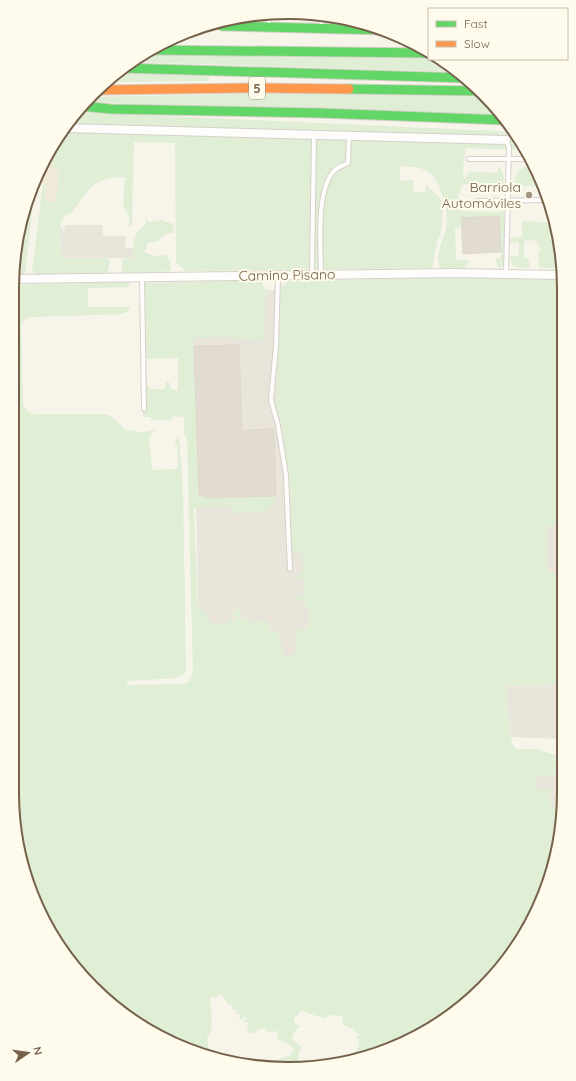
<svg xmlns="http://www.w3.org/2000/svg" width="576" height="1081" font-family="Quicksand,sans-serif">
<rect width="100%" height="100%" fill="#f7f4ea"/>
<path fill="#f0e9d8" d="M55,142L53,169L59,170L56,202L44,201L46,185L35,183L49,150Z"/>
<path fill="#eae5db" d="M60,225L64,232L65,225H103V236H126L125,248H134V258H61Z
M312,289L321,678L200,680L192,328L235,291Z
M563,525V573L548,574V526Z
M561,684L560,702H563V727L561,728V739L510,737L506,686Z
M563,775V806L551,807L536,790L535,776Z"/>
<path fill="#dfeed5" d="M143,55L429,58L440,59L458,72L132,62Z
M116,72L209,76V81L106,82Z
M300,93L485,97L501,116L85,102L90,97Z
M77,112L515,132L525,150L467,148L465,151C465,162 461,168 464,179L467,174L470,172L498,173V168L500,166L504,177L503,192H500L498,184H464L460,187L461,190L458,194L461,211L499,212L502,210L504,212V264L502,267L499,268L495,259H500L501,252L460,218V228H455L456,260H468L469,262L465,268H440C434,253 445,238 447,223C449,211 439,177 427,171C419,166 409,167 400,166V181L413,180L414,192H425L426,185L440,198L443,210L441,232L437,242L432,268L185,271L176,262L175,143L134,142L132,226H129V216L123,206L125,177H117L102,180L91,187L72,212L64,217L60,225L61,258H108L110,261L107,274L36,276L32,270L43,184H46L44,201L56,202L59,170L53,169L55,142Z
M523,167L535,168L544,186H518L514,181L519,170Z
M35,183L25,276H13L21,216Z
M146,219L150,222L162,220L172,224L174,223L173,233C166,232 163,236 158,241L147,243V249L144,251L145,253L156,256L166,255L170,261L171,271L125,274L122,271V259L134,258L133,240L135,238L136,233L146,224Z
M522,221L554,223L562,252V270L539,267L538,253L541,249L535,240L524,241V258H528L530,268H518L512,265L510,256H519V243L511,242L509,240L510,238L522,237Z
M464,277L562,279L563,525L548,526V573H563V684L506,686L510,737L515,749H537L557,756L560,775L535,777L536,789H550L551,807L563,806L555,865L527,931L470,1000L394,1048L353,1057L358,1047L360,1046L358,1043L360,1041L355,1037L361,1035L354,1032L356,1030C351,1029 347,1027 343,1024L342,1016H337L335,1014L334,1016L330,1015L324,1018L307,1013L302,1010L294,1019L295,1025H300L293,1034L292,1039L301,1047L298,1057L299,1068L276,1065L285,1062L278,1060L290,1055L294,1050L290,1045L276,1038L279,1033L276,1031L268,1032L265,1028L257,1030V1033L253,1032L249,1034L247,1027L249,1021L245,1023L244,1022L246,1018L244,1016L241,1020L239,1019L240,1014L236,1013L237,1010L232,1009V1005L228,1004L221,994L215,997H210C210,1008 215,1031 207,1037L210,1057L135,1023L69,961L27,882L12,793L13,285L129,282V287L88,288V307H130L128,311L123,314L31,317L25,319L21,324L23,403L26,410L34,414H105L110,416C115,420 121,424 125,430L137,431L138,433L155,430L149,438L152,470L175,469L178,467L177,445L175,444V441L179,437L183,492L186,669L185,673L177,678L127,681V685L184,684L188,682L193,672L187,438L184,435V417L172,416L171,420H151V417H143L142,368H146L147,384L150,389H165L166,382H169L170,388L178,391V358L143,359L140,312L144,283L263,280V286L266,290L264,339L261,341L241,340L232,337L196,338L194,339L198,493H203L205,495L276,491V503L271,505L268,510L254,513L250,510L244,513L233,514L230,507H197L194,510L198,606L206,613L208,620L215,624H226L229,620H236L233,612L237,609L240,610V617L252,623L258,620L267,621L270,630L278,632L284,655L290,657C300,651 296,640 296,629L307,630C311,619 309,597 293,599L294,596L303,595L305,582L295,578L303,569V555L297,551L292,552L286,546L282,424L276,408L279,287L286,284L287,281Z"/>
<path fill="#e2dbcf" stroke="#e0d8cc" d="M499,216L501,252L463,254L461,218Z
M239,345L242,430L274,429L276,496L206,498V496H199L194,346Z"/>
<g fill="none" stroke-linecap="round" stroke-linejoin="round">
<g stroke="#d6d1c9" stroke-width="6">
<path id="lane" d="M269,13V26
M320,14L322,28
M207,25L220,26
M340,28V18
M506,140L509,147L506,274
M469,159H531
M477,201L548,200
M312,275L314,135
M321,275C321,248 315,189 335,170C338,167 344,165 348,163L349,136
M278,276L276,346L271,400L278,425L286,475L290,569
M142,277L144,409"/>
</g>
<g stroke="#d6d1c9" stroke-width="10">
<path id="street" d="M65,128L506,140
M13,279L454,273L562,275"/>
</g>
<g stroke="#d5d0c5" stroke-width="11">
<path id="fast" d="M219,21L222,26L384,30
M151,50L429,53
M122,68L466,78
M349,89L480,91
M81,106L111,109L320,113L505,120"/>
</g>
<g stroke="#d5d0c5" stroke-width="11">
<path id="slow" d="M98,90L249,88L349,89"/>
</g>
<use href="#lane" stroke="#fefdfc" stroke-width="4"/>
<use href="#street" stroke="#fefdfc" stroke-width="8"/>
<use href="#fast" stroke="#63d668" stroke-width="9"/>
<use href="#slow" stroke="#ff974d" stroke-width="9"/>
</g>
<circle fill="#a39582" stroke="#fffbec" stroke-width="1.5" cx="529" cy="195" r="4"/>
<g text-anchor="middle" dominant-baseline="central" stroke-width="4" stroke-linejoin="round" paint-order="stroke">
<rect fill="#fffbec" stroke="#9f907b" stroke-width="1" x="249" y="77" width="16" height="22" rx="3"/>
<g font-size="13" font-weight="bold" fill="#76624a">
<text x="257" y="88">5</text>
</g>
<g font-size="14" fill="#76624a" stroke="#fffbec" text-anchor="end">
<text x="521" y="187">Barriola<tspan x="521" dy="16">Automóviles</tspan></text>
</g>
<g font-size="14" fill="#76624a" stroke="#fffbec">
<text transform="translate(287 275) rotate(-1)">Camino Pisano</text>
</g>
</g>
<path d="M0 0H576V1081H0ZM288 19H288A269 269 0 0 1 557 288V793A269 269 0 0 1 288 1062H288A269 269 0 0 1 19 793V288A269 269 0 0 1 288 19Z" fill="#fffbec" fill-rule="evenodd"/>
<path fill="none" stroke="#76624a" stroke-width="2" d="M288 19H288A269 269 0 0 1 557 288V793A269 269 0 0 1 288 1062H288A269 269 0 0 1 19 793V288A269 269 0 0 1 288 19Z"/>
<rect x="428" y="8" width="140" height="52" fill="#fffbec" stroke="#c8beab"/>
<rect x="436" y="21" width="20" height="6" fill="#63d668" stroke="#c8beab"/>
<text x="464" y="28" font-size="12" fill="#76624a">Fast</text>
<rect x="436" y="41" width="20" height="6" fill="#ff974d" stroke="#c8beab"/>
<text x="464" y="48" font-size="12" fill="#76624a">Slow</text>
<g transform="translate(28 1053) rotate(77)" stroke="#fffbec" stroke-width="3" paint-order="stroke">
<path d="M0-3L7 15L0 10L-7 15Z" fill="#76624a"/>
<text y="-6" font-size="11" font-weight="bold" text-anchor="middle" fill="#76624a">N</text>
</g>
</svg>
